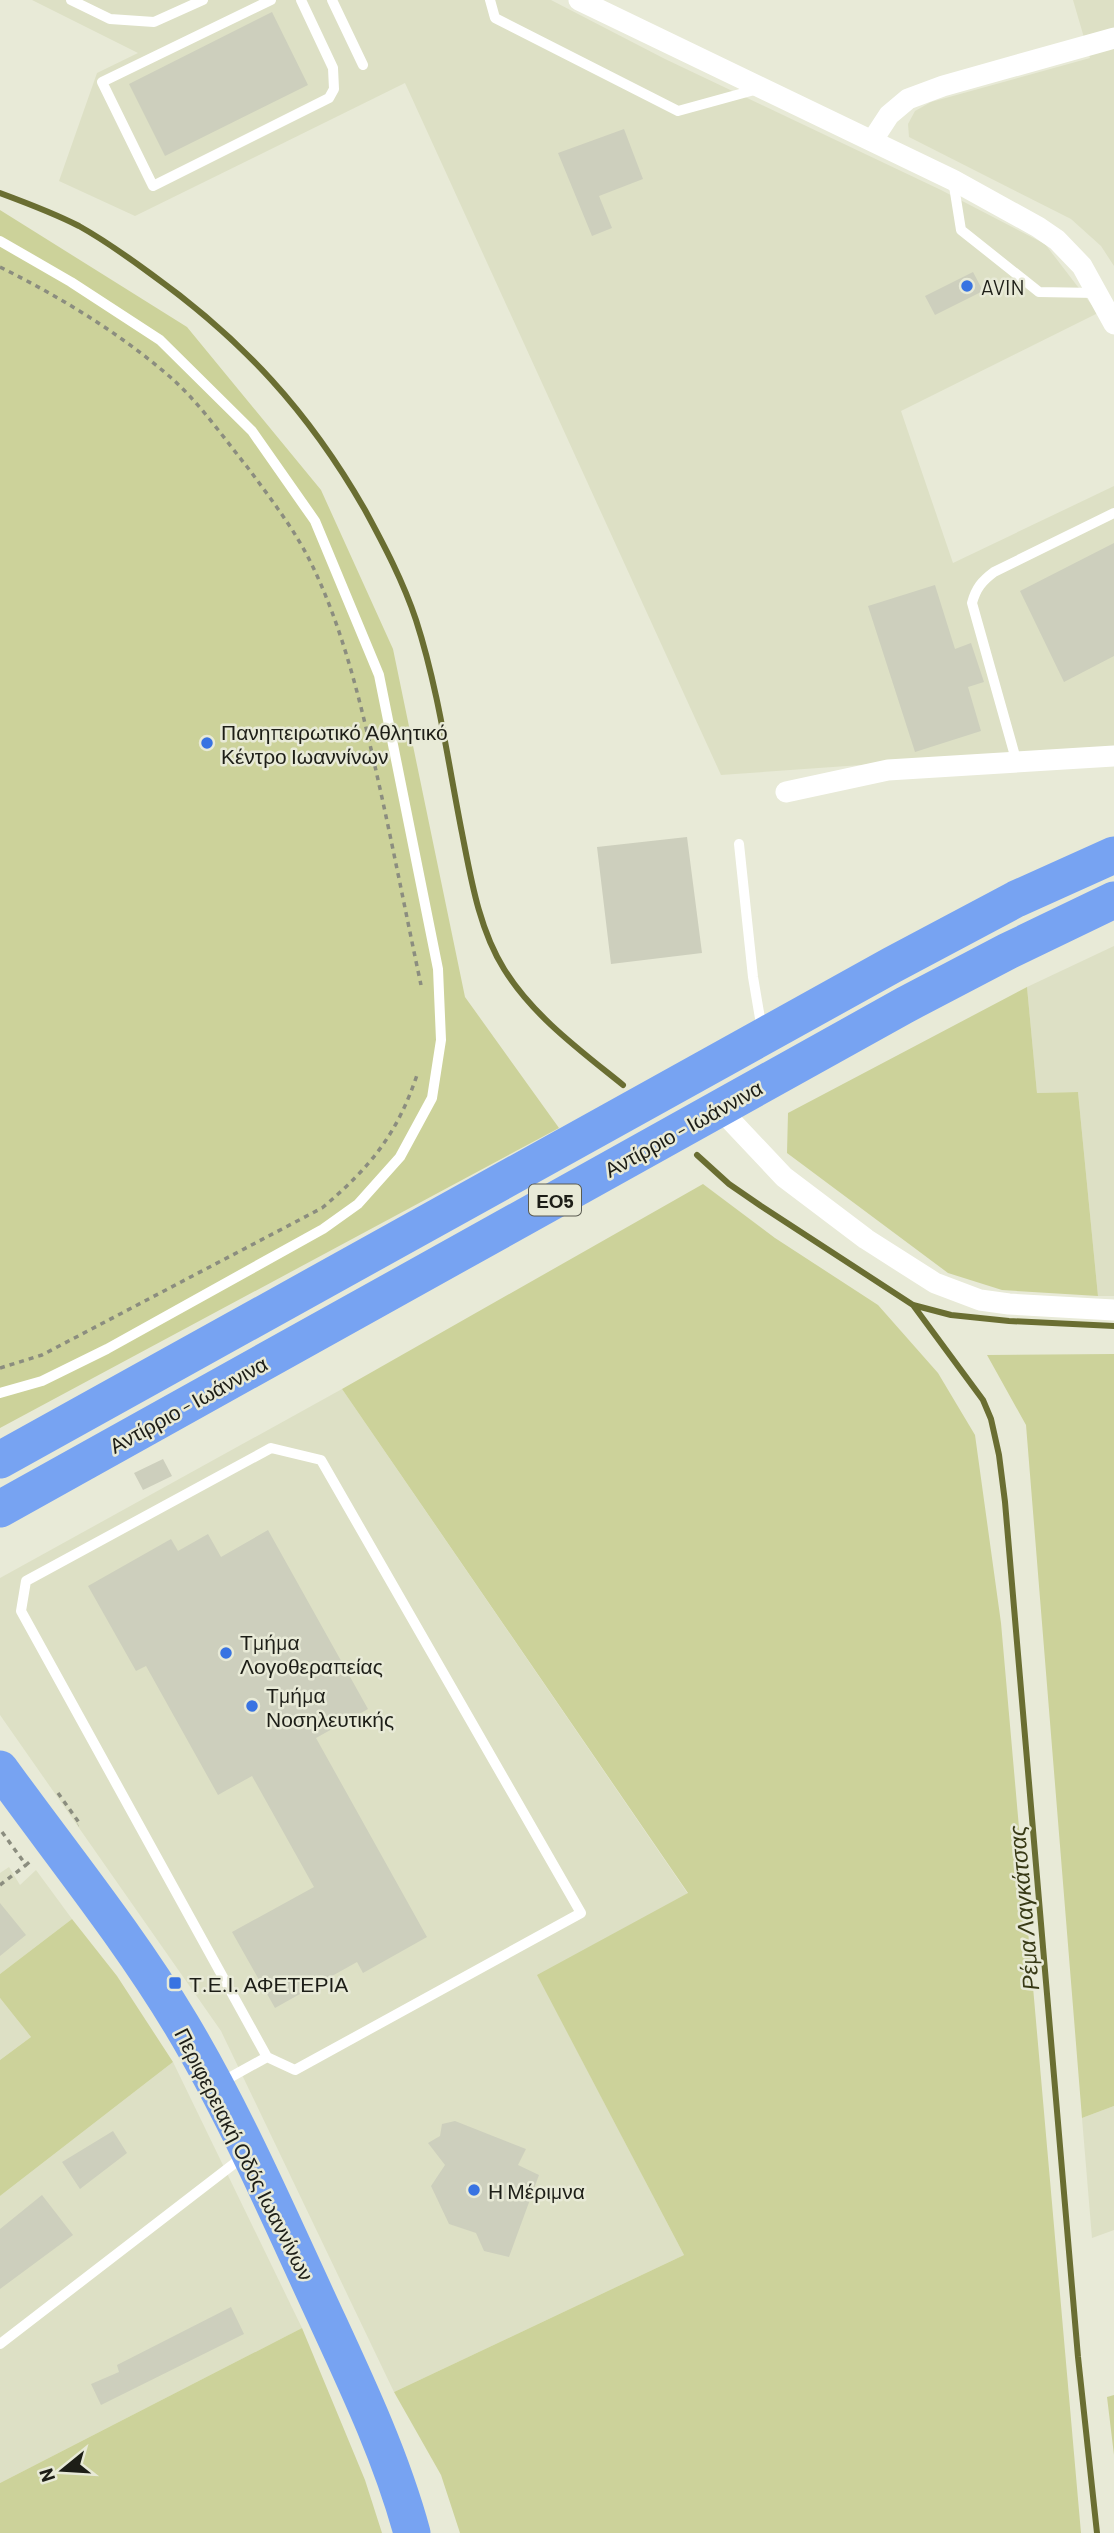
<svg xmlns="http://www.w3.org/2000/svg" width="1114" height="2533" font-family="Barlow,sans-serif">
<rect width="100%" height="100%" fill="#e8ead7"/>
<path fill="#dde0c5" d="M32,0H551L665,59L941,190L1045,244L1098,313L901,411L953,563L1114,486V747L721,775L405,83L135,216L59,181L97,73L138,53Z
M1073,0H1114V266L1101,246L1071,219L909,137L908,124L915,111L931,102L1090,58Z
M1114,946V1296H1098L1078,1092L1037,1093L1027,987Z
M342,1389L688,1894L538,1976L684,2255L394,2392L221,2031L0,1715V1578Z
M9,1867L20,1885L36,1870L72,1919L0,1974V1873Z
M0,1998L31,2037L0,2060Z
M173,2062L302,2328L0,2483V2196Z
M1114,2106V2230L1092,2238L1082,2118Z"/>
<path fill="#ccd29a" d="M0,210L187,327L321,490L393,649L465,997L559,1128L0,1428Z
M1027,987L1037,1093L1078,1092L1098,1296L1002,1290L948,1273L787,1153L788,1113Z
M703,1184L775,1238L878,1305L938,1373L975,1435L1001,1623L1081,2533H460L441,2475L394,2392L684,2255L537,1975L688,1893L342,1389Z
M1114,1354V2106L1082,2118L1026,1425L987,1355Z
M72,1919L117,1976L173,2062L0,2196V2060L31,2037L0,1998V1974Z
M302,2328L365,2480L382,2533H0V2483Z
M1114,2395V2455L1107,2397Z"/>
<g fill="none" stroke-linecap="round" stroke-linejoin="round">
<path stroke="#6a6e32" stroke-width="6" d="M0,193C27,203 54,213 79,226C104,240 128,257 151,274C243,340 309,412 365,510C384,545 403,581 416,620C438,688 448,762 462,833C471,879 479,929 504,969C533,1016 581,1051 623,1085
M697,1155L729,1184L761,1206L913,1305L951,1315L1009,1321L1114,1326
M913,1305L983,1400L991,1419L999,1455L1005,1502L1078,2357L1097,2533"/>
</g>
<path fill="#cdcfbd" d="M272,12L308,85L165,156L129,84Z
M624,129L643,179L599,196L612,228L592,236L558,153Z
M973,272L983,291L935,315L925,296Z
M1114,543V656L1064,682L1020,591Z
M935,585L955,649L971,643L984,682L968,687L981,731L915,752L868,606Z
M687,837L702,953L611,964L597,847Z
M163,1459L172,1476L143,1490L134,1473Z
M268,1530L368,1709L316,1738L427,1937L363,1973L357,1962L275,2008L232,1932L314,1887L252,1776L218,1795L146,1666L136,1671L88,1586L171,1539L178,1551L208,1534L221,1557Z
M0,1903L26,1935L0,1956Z
M455,2121L526,2149L518,2165L539,2175L509,2257L484,2251L476,2233L449,2224L431,2186L445,2165L428,2143L440,2136L442,2124Z
M113,2131L127,2153L80,2189L62,2162Z
M42,2195L73,2235L0,2289V2229Z
M231,2307L244,2334L101,2405L91,2384L119,2372L117,2365Z"/>
<g fill="none" stroke-linecap="round" stroke-linejoin="round">
<path stroke="#8b8d7f" stroke-width="3.5" stroke-dasharray="5 5" stroke-linecap="butt" d="M0,267C60,297 118,332 169,376C199,402 223,437 248,468C271,499 295,530 312,565C342,627 359,696 374,762C391,836 405,910 421,985
M0,1368L42,1355L322,1208C371,1167 398,1133 418,1072
M58,1793L80,1824L78,1825
M2,1832L26,1865L33,1859
M0,1885L26,1865"/>
<path stroke="#fff" stroke-width="10" d="M71,0L110,19L154,22L203,0
M271,0L102,82L153,186L329,98L334,89L333,68L301,0
M332,0L363,65
M490,0L495,18L678,111L758,89
M953,180L961,230L1039,292L1096,293
M0,241L71,282L160,340L252,431L315,521L379,675L438,969L441,1040L432,1098L400,1157L358,1204L323,1229L107,1349L42,1381L0,1393
M1017,763L972,603C976,588 982,581 994,572L1114,513
M739,844L753,977L762,1030
M220,2083L267,2057L295,2070L581,1913L321,1460L271,1448L26,1581L21,1611L267,2057
M0,2344L244,2156"/>
<path stroke="#fff" stroke-width="21" d="M579,0L953,180L1038,227L1057,240L1082,266L1114,324
M872,141L889,115L908,99L943,86L1114,38
M786,792L888,770L1114,756
M719,1108L784,1177L866,1239L935,1283L980,1300L1009,1304L1114,1310"/>
<path stroke="#77a3f2" stroke-width="37" d="M0,1460L892,965L1016,899L1114,855
M0,1509L905,1005L1008,951L1114,900
M0,1769C60,1852 128,1936 181,2024C233,2111 274,2205 317,2298C352,2374 390,2452 412,2533"/>
</g>
<g fill="#3873e2" stroke="#e8ead7" stroke-width="2.5">
<circle cx="967" cy="286" r="7"/>
<circle cx="207" cy="743" r="7"/>
<circle cx="226" cy="1653" r="7"/>
<circle cx="252" cy="1706" r="7"/>
<rect x="168" y="1976" width="14" height="14" rx="3.5"/>
<circle cx="474" cy="2190" r="7"/>
</g>
<g text-anchor="middle" dominant-baseline="central" stroke-width="5" stroke-linejoin="round" paint-order="stroke">
<rect fill="#e8ead7" stroke="#5a5b51" stroke-width="2" x="529" y="1184.5" width="52" height="31" rx="5"/>
<g font-size="19" font-weight="bold" fill="#1d1e17">
<text x="555" y="1200">ΕΟ5</text>
</g>
<g font-size="21" fill="#1d1e17" stroke="#e8ead7" text-anchor="start">
<text x="981" y="286">AVIN</text>
<text x="221" y="731">Πανηπειρωτικό Αθλητικό<tspan x="221" dy="24">Κέντρο Ιωαννίνων</tspan></text>
<text x="240" y="1641">Τμήμα<tspan x="240" dy="24">Λογοθεραπείας</tspan></text>
<text x="266" y="1694">Τμήμα<tspan x="266" dy="24">Νοσηλευτικής</tspan></text>
<text x="189" y="1983">Τ.Ε.Ι. ΑΦΕΤΕΡΙΑ</text>
<text x="488" y="2190">Η Μέριμνα</text>
</g>
<g font-size="21" fill="#1d1e17" stroke="#e8ead7">
<text transform="translate(683 1128) rotate(-29)">Αντίρριο - Ιωάννινα</text>
<text transform="translate(188 1404) rotate(-29)">Αντίρριο - Ιωάννινα</text>
<text transform="translate(245 2154) rotate(63)">Περιφερειακή Οδός Ιωαννίνων</text>
</g>
<g font-size="23" font-style="italic" fill="#373915" stroke="#e8ead7">
<text transform="translate(1023 1908) rotate(-95)">Ρέμα Λαγκάτσας</text>
</g>
</g>
<g transform="translate(63 2470) rotate(252)" stroke="#e8ead7" stroke-width="5" paint-order="stroke">
<path d="M0-5L12 26L0 18L-12 26Z" fill="#1d1e17"/>
<text y="-10" font-size="19" font-weight="bold" text-anchor="middle" fill="#1d1e17">N</text>
</g>
</svg>
